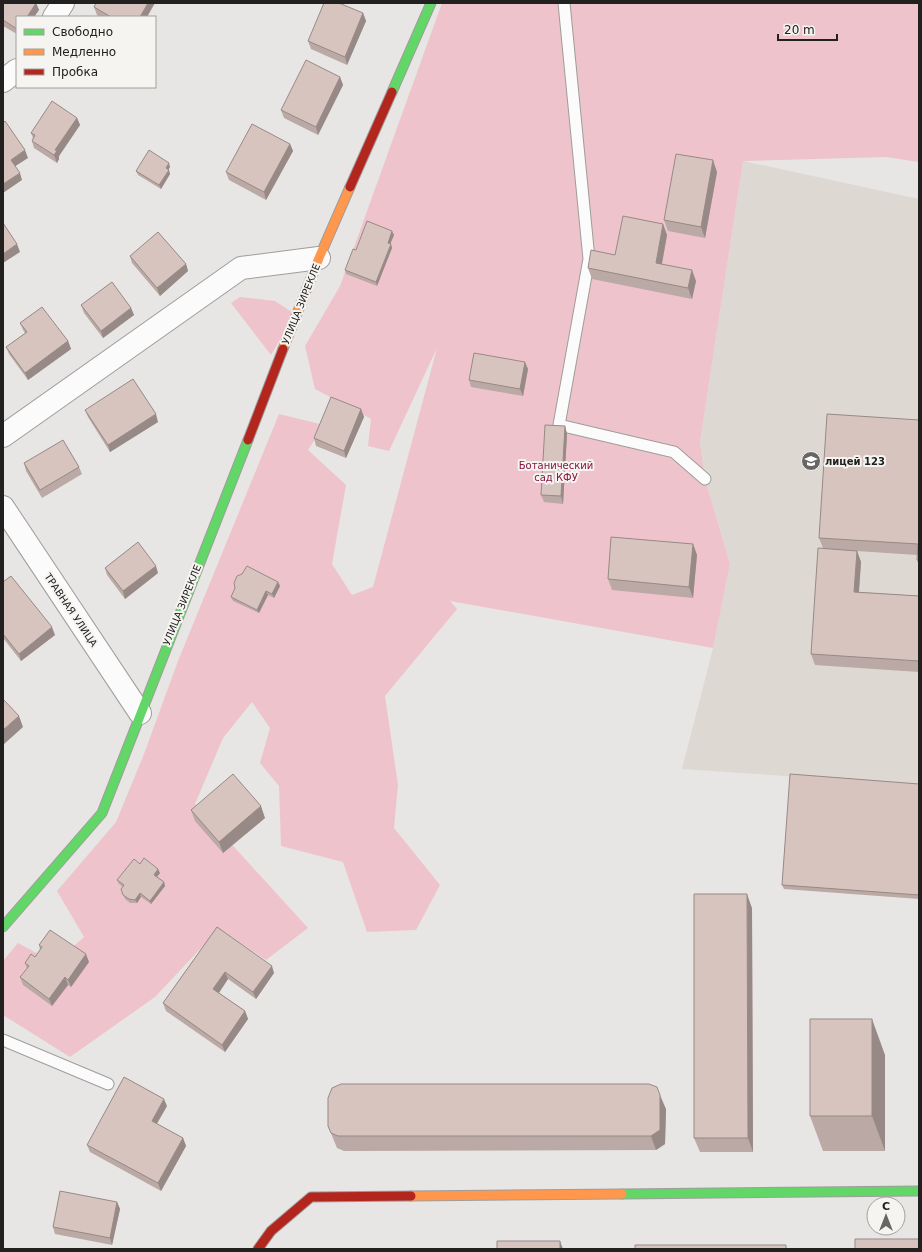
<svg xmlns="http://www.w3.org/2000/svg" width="922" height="1252" font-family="'DejaVu Sans',sans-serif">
<rect width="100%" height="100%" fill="#e8e6e4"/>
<path fill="#ded8d3" d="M743,161L919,199V785L682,769L713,648L730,564L705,479L700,442Z"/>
<path fill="#eec3cc" d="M442,3H919V162L886,157L743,161L700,442L705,479L730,564L713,648L450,601L457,609L385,696L398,785L394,828L440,885L416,930L367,932L343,862L281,846L279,786L260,763L270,728L252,702L223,738L195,804L308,928L266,960L219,929L155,997L70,1057L3,1015V961L18,943L55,963L84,937L57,891L116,822L144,754L178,661L279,414L324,425L308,450L346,485L332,564L352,595L373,587L437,348L389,451L368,446L371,419L315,389L305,346L340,286Z
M240,297L275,301L295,314L271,355L231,303Z"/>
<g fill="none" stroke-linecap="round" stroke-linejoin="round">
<g stroke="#9f9d9c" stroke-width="13">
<path id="lane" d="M564,3L589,259L559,425L674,452L705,479
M3,1040L108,1084"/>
</g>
<g stroke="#9f9d9c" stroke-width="24">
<path id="street" d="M54,17L63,3
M3,81L17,70
M3,436L241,268L319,258
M3,507L140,713"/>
</g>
<g stroke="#9f9d9c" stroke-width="11">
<path id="fast" d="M392,92L431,3
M3,927L102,813L248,440
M622,1194L919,1191"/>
</g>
<g stroke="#9f9d9c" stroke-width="11">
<path id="slow" d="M283,349L319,258L350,187
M411,1196L622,1194"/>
</g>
<g stroke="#9f9d9c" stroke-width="11">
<path id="jam" d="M350,187L392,92
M248,440L283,349
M258,1249L271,1231L311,1197L411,1196"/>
</g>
<use href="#lane" stroke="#fcfbfb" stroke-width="11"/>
<use href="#street" stroke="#fcfbfb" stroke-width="22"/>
<use href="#fast" stroke="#63d668" stroke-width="9"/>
<use href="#slow" stroke="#ff974d" stroke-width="9"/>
<use href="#jam" stroke="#b3261e" stroke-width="9"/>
</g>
<path fill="#baa9a4" d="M3,3H36L39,10L34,17H17V34L3,26Z
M94,7L147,17H101L97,15Z
M363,13L366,21L347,65L311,49L308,41Z
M340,77L343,85L318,135L284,118L281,110Z
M77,118L80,125L59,156V159L57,163L34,148L32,141L33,138L31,133Z
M290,144L293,151L266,200L229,180L226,172Z
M170,167L168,169L170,174L161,189L138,175L136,171Z
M717,172L705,238L668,231L664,220Z
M663,224L667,235L662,264L696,281L692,299L592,279L588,268L615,255Z
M394,235L390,244L392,248L377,286L346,274L345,270L356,250Z
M130,256L186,264L188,271L160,296L132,263Z
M81,305L131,308L134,315L103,338L84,313Z
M20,323L68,341L71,349L28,380L9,354L6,347L25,333L23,330Z
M528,369L523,396L471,387L469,380Z
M361,409L364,417L346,458L316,446L314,438Z
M85,410L158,422L110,452L88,417Z
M919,420V567L917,560V555L857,551L861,562L859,592L919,596V672L815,665L811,654L823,548L819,538Z
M565,426L567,434L563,504L544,502L541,495Z
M24,463L79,467L82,474L42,498L26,471Z
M693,544L697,555L693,598L612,590L608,579Z
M105,568L158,573L125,599L107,575Z
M3,582L55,635L21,661L3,638Z
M278,582L280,586L274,598L268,595L259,613L233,601L231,597Z
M919,784V899L784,889L782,885Z
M191,810L265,818L223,853L195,821Z
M140,864L160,873L157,877L164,882L165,886L151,904L141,897L137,903H130L125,899L121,889L123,887L119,884L117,880Z
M752,908L753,1152H700L694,1138Z
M217,927L274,973L256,999L228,979L219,993L245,1011L248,1019L225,1052L166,1011L163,1003Z
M39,945L89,962L71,987L68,985L52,1006L23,985L20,977L27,969L25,963L35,957L40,950Z
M885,1055V1151H823L810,1116Z
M167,1106L157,1124L183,1138L186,1146L161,1191L90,1152L87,1145Z
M666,1109L665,1144L656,1150L344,1151L337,1148L328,1126Z
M117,1202L120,1209L112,1245L55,1234L53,1227Z"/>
<path fill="#978986" d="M36,3L39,10L34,17H27Z
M148,3H155L147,17H140Z
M363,13L366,21L347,65L345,57Z
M340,77L343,85L318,135L316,127Z
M77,118L80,125L59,156V159L57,163L54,155L55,150Z
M290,144L293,151L266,200L264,192Z
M25,150L28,158L14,167L11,160Z
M713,160L717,172L705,238L701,227Z
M169,163L170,167L167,172L166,168Z
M169,170L170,174L161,189L159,185Z
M20,173L22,180L3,193V184Z
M663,224L667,235L660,274L656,263Z
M392,231L394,235L389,247L388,243Z
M17,244L20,252L3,263V254Z
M391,244L392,248L377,286L376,282Z
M186,264L188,271L160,296L157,288Z
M692,270L696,281L692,299L688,288Z
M131,308L134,315L103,338L101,331Z
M68,341L71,349L28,380L25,373Z
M525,362L528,369L523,396L520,389Z
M361,409L364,417L346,458L344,451Z
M156,414L158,422L110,452L108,445Z
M565,426L567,434L563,504L561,496Z
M693,544L697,555L693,598L689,587Z
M857,551L861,562L858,603L854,592Z
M156,566L158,573L125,599L123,591Z
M278,582L280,586L274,598L272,594Z
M266,591L268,595L259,613L257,610Z
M52,627L55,635L21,661L19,654Z
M19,716L23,727L3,745V730Z
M261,806L265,818L223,853L219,842Z
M158,869L160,873L155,879L154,875Z
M164,882L165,886L151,904L150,901Z
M140,893L141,897L137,903L135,900Z
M747,894L752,908L753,1152L748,1138Z
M86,954L89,962L71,987L68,980Z
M272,966L274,973L256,999L253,992Z
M225,972L228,979L216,997L213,989Z
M65,977L68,985L52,1006L49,999Z
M245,1011L248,1019L225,1052L222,1045Z
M872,1019L885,1055V1151L872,1116Z
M660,1095L666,1109L665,1144L656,1150L651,1136Z
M164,1099L167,1106L154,1128L152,1121Z
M183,1138L186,1146L161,1191L158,1183Z
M117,1202L120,1209L112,1245L110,1238Z
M560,1241L563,1249H560Z"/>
<path fill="#d8c4bf" stroke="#978986" d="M3,3H36L27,17H17V29L3,20Z
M96,3H148L140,17H111L94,7Z
M324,3H339L363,13L345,57L308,41Z
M306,60L340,77L316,127L281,110Z
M52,101L77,118L55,150L57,151L54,155L32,141L35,135L31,133Z
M5,121L25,150L11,160L20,173L3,184V123Z
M252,124L290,144L264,192L226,172Z
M149,150L169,163L166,168L169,170L159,185L136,171Z
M676,154L713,160L701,227L664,220Z
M623,216L663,224L656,263L692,270L688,288L588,268L591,250L615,255Z
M367,221L392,231L388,243L391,244L376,282L345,270L353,249L356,250Z
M3,223L17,244L3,254Z
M158,232L186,264L157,288L130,256Z
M112,282L131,308L101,331L81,305Z
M42,307L68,341L25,373L6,347L27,332L20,323Z
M474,353L525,362L520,389L469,380Z
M133,379L156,414L108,445L85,410Z
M331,397L361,409L344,451L314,438Z
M827,414L919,420V560H917L918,544L819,538Z
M545,425L565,426L561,496L541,495Z
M63,440L79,467L40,490L24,463Z
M611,537L693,544L689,587L608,579Z
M138,542L156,566L123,591L105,568Z
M818,548L857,551L854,592L919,596V661L811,654Z
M247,566L278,582L272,594L266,591L257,610L231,597L235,588L234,583L237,576L242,574Z
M11,576L52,627L19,654L3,634V582Z
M3,699L19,716L3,730Z
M233,774L261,806L219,842L191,810Z
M790,774L919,784V895L782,885Z
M144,858L158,869L154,875L164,882L150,901L140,893L135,900L129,899L123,895L121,889L124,885L117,880L134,859L140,864Z
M694,894H747L748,1138H694Z
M217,927L272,966L253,992L225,972L213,989L245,1011L222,1045L163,1003Z
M50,930L86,954L68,980L65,977L49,999L20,977L29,966L25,963L31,954L35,957L42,947L39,945Z
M810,1019H872V1116H810Z
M124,1077L164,1099L152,1121L183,1138L158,1183L87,1145Z
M341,1084H649L657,1087L660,1095V1130L651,1136H338L331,1133L328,1126V1098L332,1088Z
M60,1191L117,1202L110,1238L53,1227Z
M855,1239H919V1249H855Z
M497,1241H560V1249H497Z
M635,1245H786V1249H635Z"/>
<defs>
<g id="school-disc" transform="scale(1)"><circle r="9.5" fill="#676665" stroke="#f6f4f1"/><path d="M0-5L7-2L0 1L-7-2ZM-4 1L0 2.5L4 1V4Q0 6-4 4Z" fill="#fff"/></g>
</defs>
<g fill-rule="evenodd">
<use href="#school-disc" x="811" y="461"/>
</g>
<g text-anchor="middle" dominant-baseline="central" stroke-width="4" stroke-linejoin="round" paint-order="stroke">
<g font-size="10" fill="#222120" stroke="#f6f4f1">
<text transform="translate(301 304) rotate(-68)">УЛИЦА ЗИРЕКЛЕ</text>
<text transform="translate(182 605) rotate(-68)">УЛИЦА ЗИРЕКЛЕ</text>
<text transform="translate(71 610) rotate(56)">ТРАВНАЯ УЛИЦА</text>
</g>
<g font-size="10" font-weight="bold" fill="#222120" stroke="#f6f4f1" text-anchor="start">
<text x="825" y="461">лицей 123</text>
</g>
<g font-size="10" fill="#861543" stroke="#f6f4f1">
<text x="556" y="465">Ботанический<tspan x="556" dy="12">сад КФУ</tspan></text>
</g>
</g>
<rect width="922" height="1252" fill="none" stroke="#222120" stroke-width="8"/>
<rect x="16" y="16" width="140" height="72" fill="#f6f4f1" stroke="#a1a09d"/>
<rect x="24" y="29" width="20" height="6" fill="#63d668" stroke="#a1a09d"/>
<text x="52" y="36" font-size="12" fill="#222120">Свободно</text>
<rect x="24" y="49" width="20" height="6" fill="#ff974d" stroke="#a1a09d"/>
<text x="52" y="56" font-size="12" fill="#222120">Медленно</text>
<rect x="24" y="69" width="20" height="6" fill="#b3261e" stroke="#a1a09d"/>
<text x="52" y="76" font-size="12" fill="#222120">Пробка</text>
<g transform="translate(886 1216)"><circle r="19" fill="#f6f4f1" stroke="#a1a09d"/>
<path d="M0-3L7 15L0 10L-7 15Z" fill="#676665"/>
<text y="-6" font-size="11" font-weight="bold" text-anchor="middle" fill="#222120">С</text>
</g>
<path d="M778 34v6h59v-6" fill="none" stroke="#222120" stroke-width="2"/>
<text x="784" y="34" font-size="12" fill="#222120" stroke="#f6f4f1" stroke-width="3" paint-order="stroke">20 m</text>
</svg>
